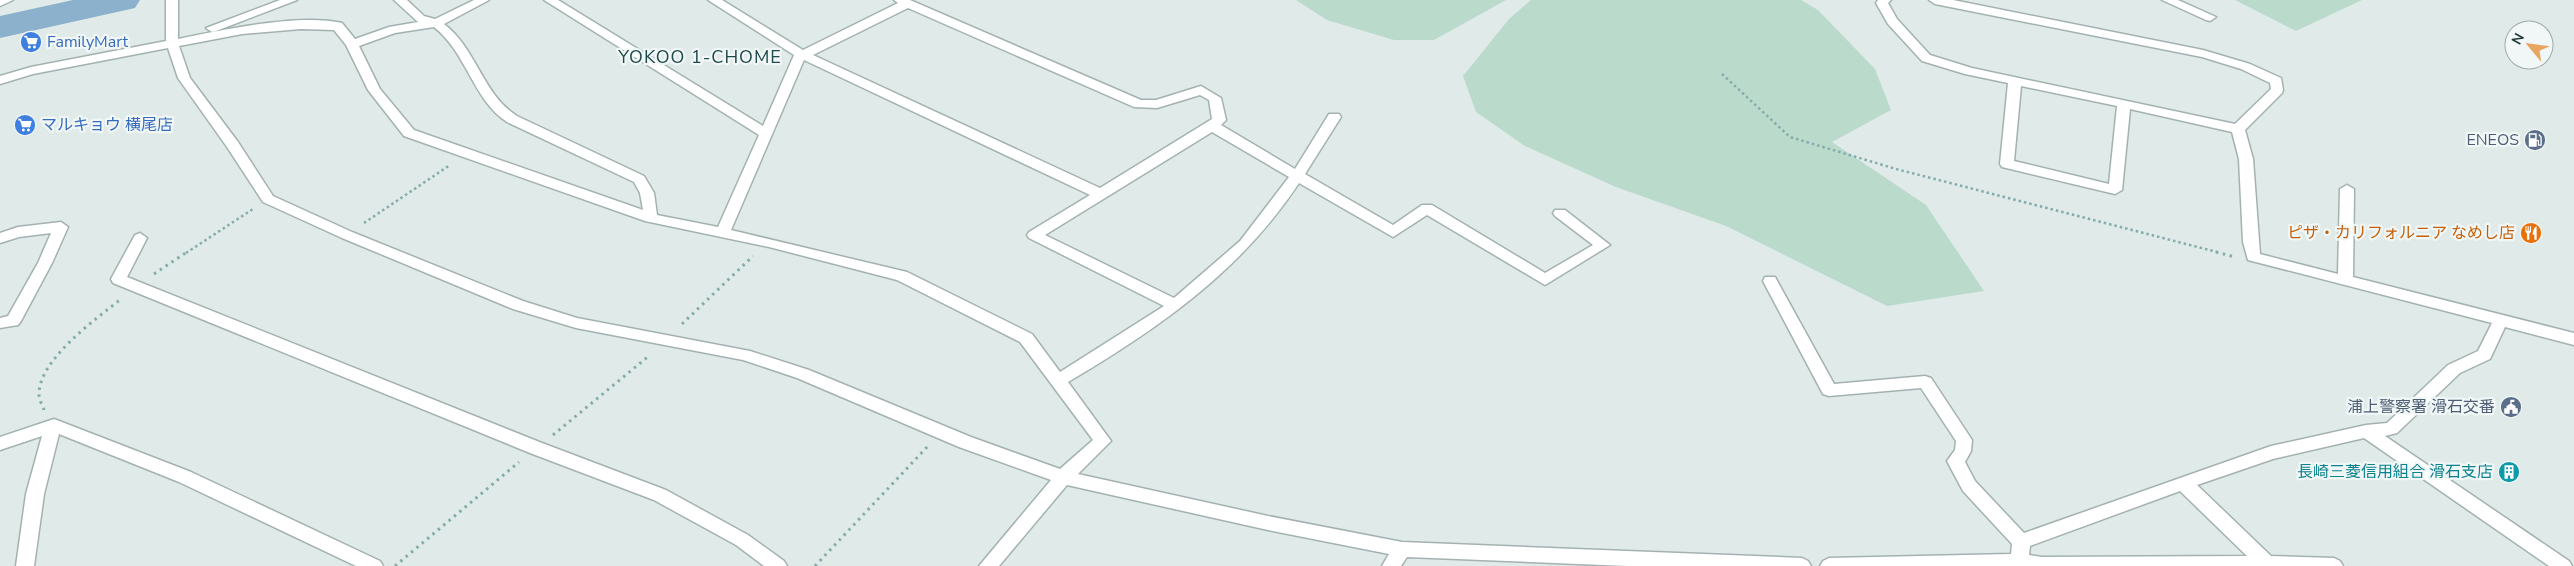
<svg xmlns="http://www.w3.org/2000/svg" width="2574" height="566" font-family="'Nunito Sans','Noto Sans JP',sans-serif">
<rect width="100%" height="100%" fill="#e0eae9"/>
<path fill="#badacc" d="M1296,0H1506L1434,40H1394L1327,20Z
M1531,0H1801L1818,10L1875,69L1891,110L1832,142L1926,205L1984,291L1887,306L1726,226L1616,187L1525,146L1476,112L1463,76L1509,19Z
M2235,0H2362L2296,31Z"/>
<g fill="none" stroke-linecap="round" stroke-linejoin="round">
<path fill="#8bb1cc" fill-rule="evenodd" d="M73,0H140L135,8L0,38V16Z"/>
<g stroke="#a3b2b1" stroke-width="3">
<path id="minor" d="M0,0H13L0,6Z
M166,0H178V39C222,30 300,13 342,23L355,39L389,27L418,22L394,0H407L424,16L435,19L474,0H489L444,24C476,48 483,95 517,116L644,176L654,193L657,215L718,227L759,135L544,0H558L763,126L794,55L708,0H722L803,50L898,3L894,0H910L1141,100H1156L1201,86L1221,98L1226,120L1221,125L1295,169L1329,114H1339L1341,117L1305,174L1393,225L1422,205H1432L1545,273L1593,245L1555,216L1553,213L1555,210H1565L1610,245L1545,285L1427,215L1393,237L1299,183C1241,271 1158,329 1068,382L1111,441L1078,474L1268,516L1402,542L1802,558L1808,561L1811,566H1627L1407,557L1401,566H1382L1389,554L1268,530L1067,485L999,566H979L1051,480L959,447L797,378L743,360L576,328L513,309L342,238L263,202L227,147L178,78L168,48L33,74L0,84V76L31,67L166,41ZM908,8L1134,107L1157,108L1200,95L1209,100L1212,119L1100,188L813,55ZM434,27C467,53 473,100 507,122L634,182L640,193L643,210L414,130L380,89L359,46L395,33ZM301,29L334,30L346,45L368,90L404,136L645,221L769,247L897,280L1020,342L1093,440L1060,469L971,437L809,370L750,351L577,318L523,301L352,232L273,196L238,142L190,78L179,46L242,34ZM804,60L1090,195L1029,232L1027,235L1029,238L1164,306L1060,372L1032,334L907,272L731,230ZM1212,132L1289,177L1240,241L1174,298L1045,235Z
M280,0H297L216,31L212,32L206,28Z
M1878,0H1891L1888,3L1897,19L1930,55L1972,68L2235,124L2271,89L2270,83L2241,69L2202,57L1935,4L1929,0H1953L2203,50L2250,64L2281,78L2283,90L2282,93L2245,130L2253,159L2260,254L2338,274L2340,189L2347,185L2354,189L2353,277L2574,333V345L2505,327L2490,359L2460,373L2397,433L2385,436L2569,561L2572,566H2549L2364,438L2273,459L2197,485L2271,556L2334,558L2340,561L2343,566H1820L1823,561L1829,558L2011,554L2012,544L1963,491L1947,461L1955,450L1956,441L1921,388L1829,396L1823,394L1763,281L1765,277H1775L1834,384L1925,376L1931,378L1972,440L1971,451L1965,462L1975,481L2024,533L2271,446L2366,425L2387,423L2448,365L2478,351L2492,323L2248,260L2243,242L2239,159L2232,132L2130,109L2122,190L2115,194L2002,167L2000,164L2008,83L1965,74L1922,61L1888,24L1876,3ZM2021,86L2117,106L2109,184L2014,161ZM2180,491L2247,556L2042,557L2029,555L2030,546Z
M2162,0H2178L2216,17L2210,21L2206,20Z
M61,222L68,227L52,263L21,321L18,325L0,328V318L8,316L38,263L51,233L19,237L0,243V233L18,227Z
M140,233L147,238L127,277L542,443L666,490L748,535L784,561L787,566H764L736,545L654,500L530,453L113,283L111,279L135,235Z
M54,419L191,472L380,561L383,566H356L179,482L59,434L44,494L34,566H16L26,494L42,436L0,450V437Z"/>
</g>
<path stroke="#83acaa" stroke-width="2.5" stroke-dasharray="2.5 3" stroke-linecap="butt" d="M1722,74L1790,137L1896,169L2221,253
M364,223L450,165
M186,253L253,209"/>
<path stroke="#83acaa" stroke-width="3" stroke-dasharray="2.5 4.5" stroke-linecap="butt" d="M2216,252L2235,257
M154,274L187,252
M682,324L753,256
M44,410C43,406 39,400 39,395C38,360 96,319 121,299
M553,435L650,355
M395,566L519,462
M815,566L928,446"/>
<use href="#minor" fill="#fff" fill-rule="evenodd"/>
</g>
<defs>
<g id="supermarket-disc" transform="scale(1.125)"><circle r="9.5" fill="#3f7fe0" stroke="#f1f7f6"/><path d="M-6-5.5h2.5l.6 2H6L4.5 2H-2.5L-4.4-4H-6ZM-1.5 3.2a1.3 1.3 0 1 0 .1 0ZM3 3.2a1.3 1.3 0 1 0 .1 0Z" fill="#fff"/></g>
<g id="fuel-disc" transform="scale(1.125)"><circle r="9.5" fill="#5c6f8a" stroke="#f1f7f6"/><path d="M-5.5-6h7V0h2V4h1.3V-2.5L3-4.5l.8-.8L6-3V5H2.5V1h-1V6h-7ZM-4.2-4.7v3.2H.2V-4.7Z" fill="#fff"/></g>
<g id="restaurant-disc" transform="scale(1.125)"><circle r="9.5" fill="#e8710a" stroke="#f1f7f6"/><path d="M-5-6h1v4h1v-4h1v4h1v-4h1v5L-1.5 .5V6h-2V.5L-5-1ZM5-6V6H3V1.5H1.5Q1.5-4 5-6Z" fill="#fff"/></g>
<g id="civic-disc" transform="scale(1.125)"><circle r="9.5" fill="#5c6f8a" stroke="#f1f7f6"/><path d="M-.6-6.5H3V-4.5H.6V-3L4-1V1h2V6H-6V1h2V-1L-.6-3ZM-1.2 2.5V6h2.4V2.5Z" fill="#fff"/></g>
<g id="building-disc" transform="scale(1.125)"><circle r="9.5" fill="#0f9aa8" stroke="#f1f7f6"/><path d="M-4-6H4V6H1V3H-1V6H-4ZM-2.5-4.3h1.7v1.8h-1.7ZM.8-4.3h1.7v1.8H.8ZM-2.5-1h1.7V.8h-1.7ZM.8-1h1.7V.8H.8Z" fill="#fff"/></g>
</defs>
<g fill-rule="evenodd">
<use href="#supermarket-disc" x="31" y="42"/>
<use href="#supermarket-disc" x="25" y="125"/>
<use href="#fuel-disc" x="2535" y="140"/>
<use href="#restaurant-disc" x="2531" y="233"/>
<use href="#civic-disc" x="2511" y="407"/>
<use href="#building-disc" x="2509" y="472"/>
</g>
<g text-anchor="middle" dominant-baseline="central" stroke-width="4.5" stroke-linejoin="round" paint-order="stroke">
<g font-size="16" fill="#366cbe" stroke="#f1f7f6" text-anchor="start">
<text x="47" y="42">FamilyMart</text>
<text x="41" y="125">マルキョウ 横尾店</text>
</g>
<g font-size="16" fill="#4e5e75" stroke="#f1f7f6" text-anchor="end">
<text x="2519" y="140">ENEOS</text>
<text x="2495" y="407">浦上警察署 滑石交番</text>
</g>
<g font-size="16" fill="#c56008" stroke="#f1f7f6" text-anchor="end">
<text x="2515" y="233">ピザ・カリフォルニア なめし店</text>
</g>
<g font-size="16" fill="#0d838f" stroke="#f1f7f6" text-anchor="end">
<text x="2493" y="472">長崎三菱信用組合 滑石支店</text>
</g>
<g font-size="18" letter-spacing="1" fill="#1f494a" stroke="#f1f7f6">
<text x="700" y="57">YOKOO 1-CHOME</text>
</g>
</g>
<g transform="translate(2529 45) rotate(299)"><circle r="24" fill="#f1f7f6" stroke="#9eabab"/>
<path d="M0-4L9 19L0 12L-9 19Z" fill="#e9a660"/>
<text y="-8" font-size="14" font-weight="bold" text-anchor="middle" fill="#223a3a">N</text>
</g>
</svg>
